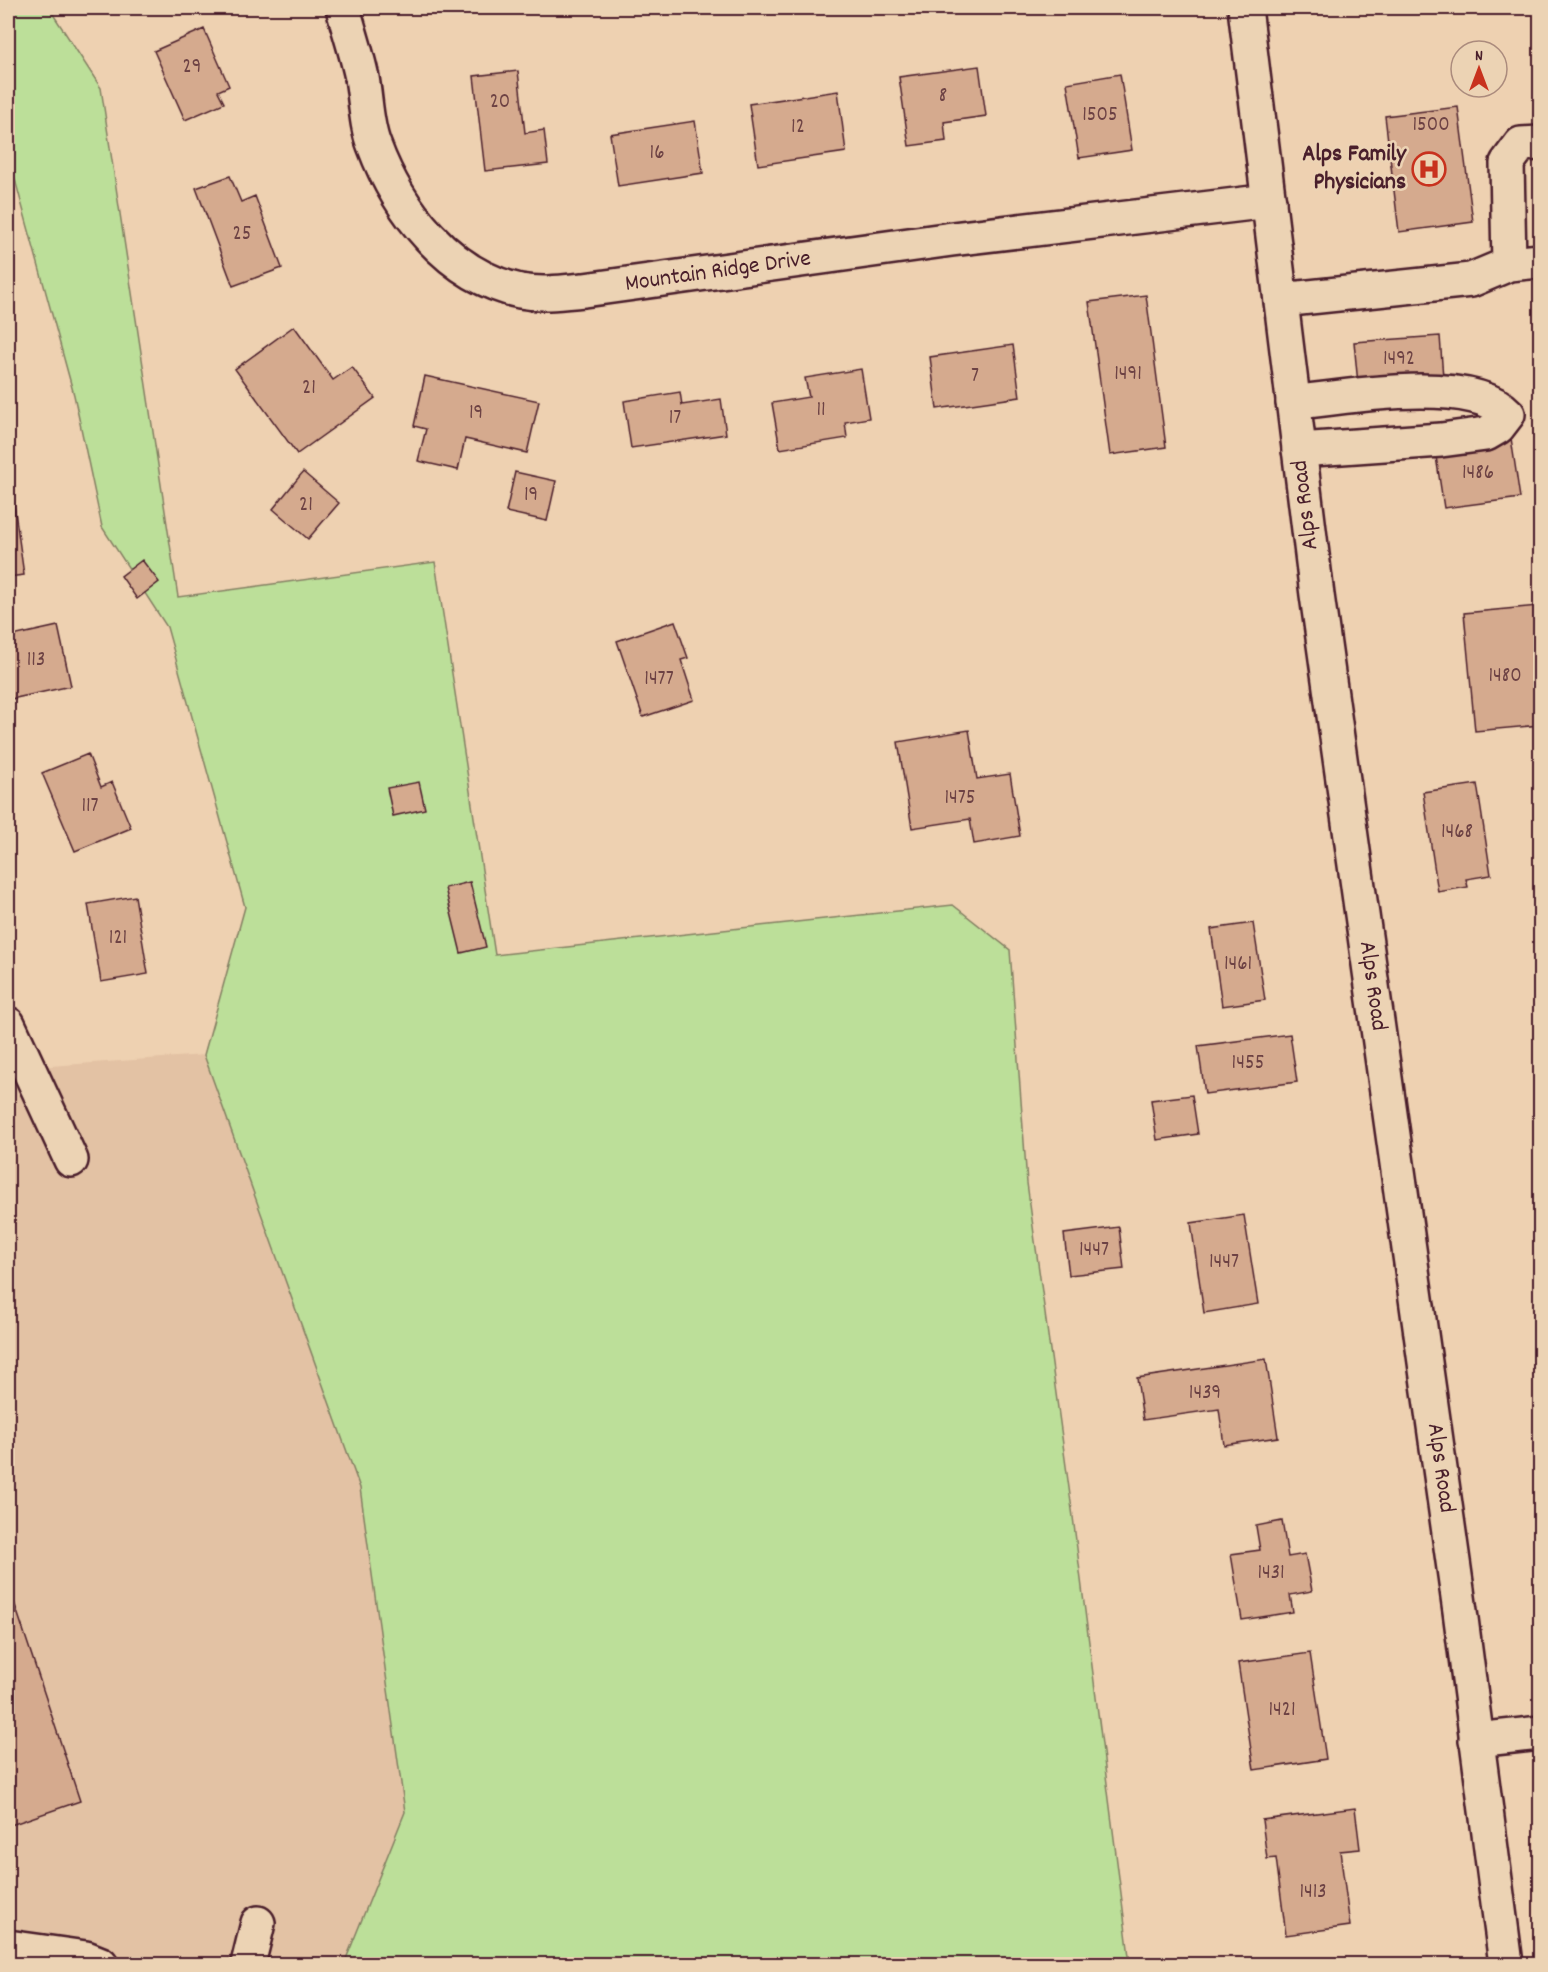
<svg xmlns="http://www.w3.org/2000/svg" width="1548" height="1972" font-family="Dekko,sans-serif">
<rect width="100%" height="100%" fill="#eed1b1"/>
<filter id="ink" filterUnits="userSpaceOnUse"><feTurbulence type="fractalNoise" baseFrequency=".0167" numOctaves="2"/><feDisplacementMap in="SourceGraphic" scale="12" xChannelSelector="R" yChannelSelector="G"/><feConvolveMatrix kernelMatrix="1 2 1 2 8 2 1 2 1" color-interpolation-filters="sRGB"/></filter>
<g filter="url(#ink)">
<path fill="#e3c2a4" d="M204,1055L360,1488L405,1812L344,1964H8V1069Z"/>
<path fill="#bcdf99" stroke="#837f62" stroke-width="1.5" d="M8,8H49L101,88L178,597L435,562L495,955L953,905L1010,950L1027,1183L1073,1517L1130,1964H344L405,1812L360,1488L204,1055L245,907L167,627L102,527L74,395L8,154Z"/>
<path fill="#d5aa8e" stroke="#4a1f2b" stroke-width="1.5" d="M204,29L229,86L218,91L224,103L185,120L154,51Z
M979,66L986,116L944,122L946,141L909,146L899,77Z
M518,71L525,133L544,130L548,164L485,171L474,76Z
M1120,74L1132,150L1079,158L1067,83Z
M838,91L846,152L758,165L749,104Z
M1458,107L1473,222L1399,232L1385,116Z
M695,121L703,173L618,186L610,134Z
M230,176L241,202L255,196L282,268L233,286L196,188Z
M1146,295L1166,447L1110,455L1089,302Z
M294,326L333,380L352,367L375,398L297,454L235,369Z
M1440,336L1443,378L1358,384L1354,342Z
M1013,345L1020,397L937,409L930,357Z
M861,369L869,418L845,422L847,438L780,449L772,403L809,397L805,378Z
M425,376L539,401L527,453L465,439L458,470L418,461L426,429L414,426Z
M680,392L682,405L721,399L726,434L631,448L624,401Z
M1511,438L1520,498L1444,508L1435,450Z
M8,469H9L24,575L8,577Z
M303,472L339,503L308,539L273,509Z
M515,472L556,481L547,521L506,512Z
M142,560L159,582L137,599L121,576Z
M1538,606L1540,629V725L1475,731L1464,613Z
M675,621L688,658L681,660L694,700L643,717L617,641Z
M58,626L71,686L11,699L8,685V637Z
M969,730L977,779L1010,774L1020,836L974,844L970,819L912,828L898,742Z
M88,754L101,787L112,782L131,828L75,851L42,773Z
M419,782L425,809L393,816L387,788Z
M1477,784L1491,875L1466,879L1468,887L1438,892L1423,792Z
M470,882L486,947L461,953L445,888Z
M135,896L148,974L101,982L88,904Z
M1253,923L1265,1000L1222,1006L1211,929Z
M1290,1034L1297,1082L1205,1094L1198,1046Z
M1192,1095L1198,1134L1157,1140L1151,1100Z
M1244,1215L1258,1304L1204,1313L1191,1223Z
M1119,1227L1124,1269L1069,1275L1064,1234Z
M1266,1359L1278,1437L1224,1445L1219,1409L1143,1420L1137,1378Z
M1282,1521L1288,1557L1305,1554L1312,1591L1290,1595L1293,1612L1242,1620L1231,1554L1260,1550L1256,1526Z
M8,1584L80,1801L8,1826Z
M1310,1653L1326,1759L1254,1770L1238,1663Z
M1355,1808L1360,1849L1340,1851L1350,1926L1286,1935L1276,1858L1267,1859L1262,1820Z"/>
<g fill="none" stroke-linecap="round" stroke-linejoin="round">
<g stroke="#4a1f2b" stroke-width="38">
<path id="minor" d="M343,8C349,31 357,54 362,78C366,100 366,125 374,145C398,210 449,276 520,291C542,295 563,292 584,290L952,239L1269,201
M1509,264L1507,163L1521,144L1540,143
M1281,300L1471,280L1509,264L1540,261
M1293,403C1343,397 1472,374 1508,414L1498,427L1486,434L1441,440L1299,450
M8,1024L71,1160
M1476,1740L1540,1733
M8,1947L86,1958L101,1964
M248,1964L258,1923"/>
</g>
<g stroke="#4a1f2b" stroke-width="38">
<path id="major" d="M1245,8L1317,595L1460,1611L1506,1964"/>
</g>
<use href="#minor" stroke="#ecd3b4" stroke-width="33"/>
<use href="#major" stroke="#ecd3b4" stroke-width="33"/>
</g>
</g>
<defs>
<g id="hospital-ring" transform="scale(1.725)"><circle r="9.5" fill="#ecd3b4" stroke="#c8321e" stroke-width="1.5"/><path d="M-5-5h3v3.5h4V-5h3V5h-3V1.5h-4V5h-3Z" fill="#c8321e"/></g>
</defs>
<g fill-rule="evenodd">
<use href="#hospital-ring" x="1429" y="169"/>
</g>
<g text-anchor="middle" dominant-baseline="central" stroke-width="5" stroke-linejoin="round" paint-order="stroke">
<g font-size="21" fill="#6d4244">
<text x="192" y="68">29</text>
<text x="943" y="97">8</text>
<text x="500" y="103">20</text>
<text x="1100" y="116">1505</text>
<text x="1431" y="126">1500</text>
<text x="798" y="128">12</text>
<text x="657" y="154">16</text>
<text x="242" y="235">25</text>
<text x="1399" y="360">1492</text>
<text x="1128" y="375">1491</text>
<text x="975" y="377">7</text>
<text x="309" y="389">21</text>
<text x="821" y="411">11</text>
<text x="476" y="414">19</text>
<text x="675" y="419">17</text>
<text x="1478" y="474">1486</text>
<text x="531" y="496">19</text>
<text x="306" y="506">21</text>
<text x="36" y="661">113</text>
<text x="1505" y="677">1480</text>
<text x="659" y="680">1477</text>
<text x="960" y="799">1475</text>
<text x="90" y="807">117</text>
<text x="1457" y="833">1468</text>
<text x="118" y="939">121</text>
<text x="1238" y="965">1461</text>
<text x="1248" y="1064">1455</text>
<text x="1094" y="1251">1447</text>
<text x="1224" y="1263">1447</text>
<text x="1205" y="1394">1439</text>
<text x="1271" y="1574">1431</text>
<text x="1282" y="1711">1421</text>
<text x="1313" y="1893">1413</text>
</g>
<g font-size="24" font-weight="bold" fill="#4a1f2b" stroke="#ecd3b4" text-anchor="end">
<text x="1406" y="155">Alps Family<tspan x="1406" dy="28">Physicians</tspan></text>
</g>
<g font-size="24" fill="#4a1f2b" stroke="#ecd3b4">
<text transform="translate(718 272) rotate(-8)">Mountain Ridge Drive</text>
<text transform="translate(1306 505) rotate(-97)">Alps Road</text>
<text transform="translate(1372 986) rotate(82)">Alps Road</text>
<text transform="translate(1440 1468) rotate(82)">Alps Road</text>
</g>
</g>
<rect width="1548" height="1972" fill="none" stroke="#ecd3b4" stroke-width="30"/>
<rect x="15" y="15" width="1518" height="1942" fill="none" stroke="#4a1f2b" stroke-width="2" filter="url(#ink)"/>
<g transform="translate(1479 69)"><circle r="28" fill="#ecd3b4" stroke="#ab8b7d" stroke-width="1.5"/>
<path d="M0-4.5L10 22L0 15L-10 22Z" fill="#c8321e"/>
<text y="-9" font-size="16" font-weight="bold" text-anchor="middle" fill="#4a1f2b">N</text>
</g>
</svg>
